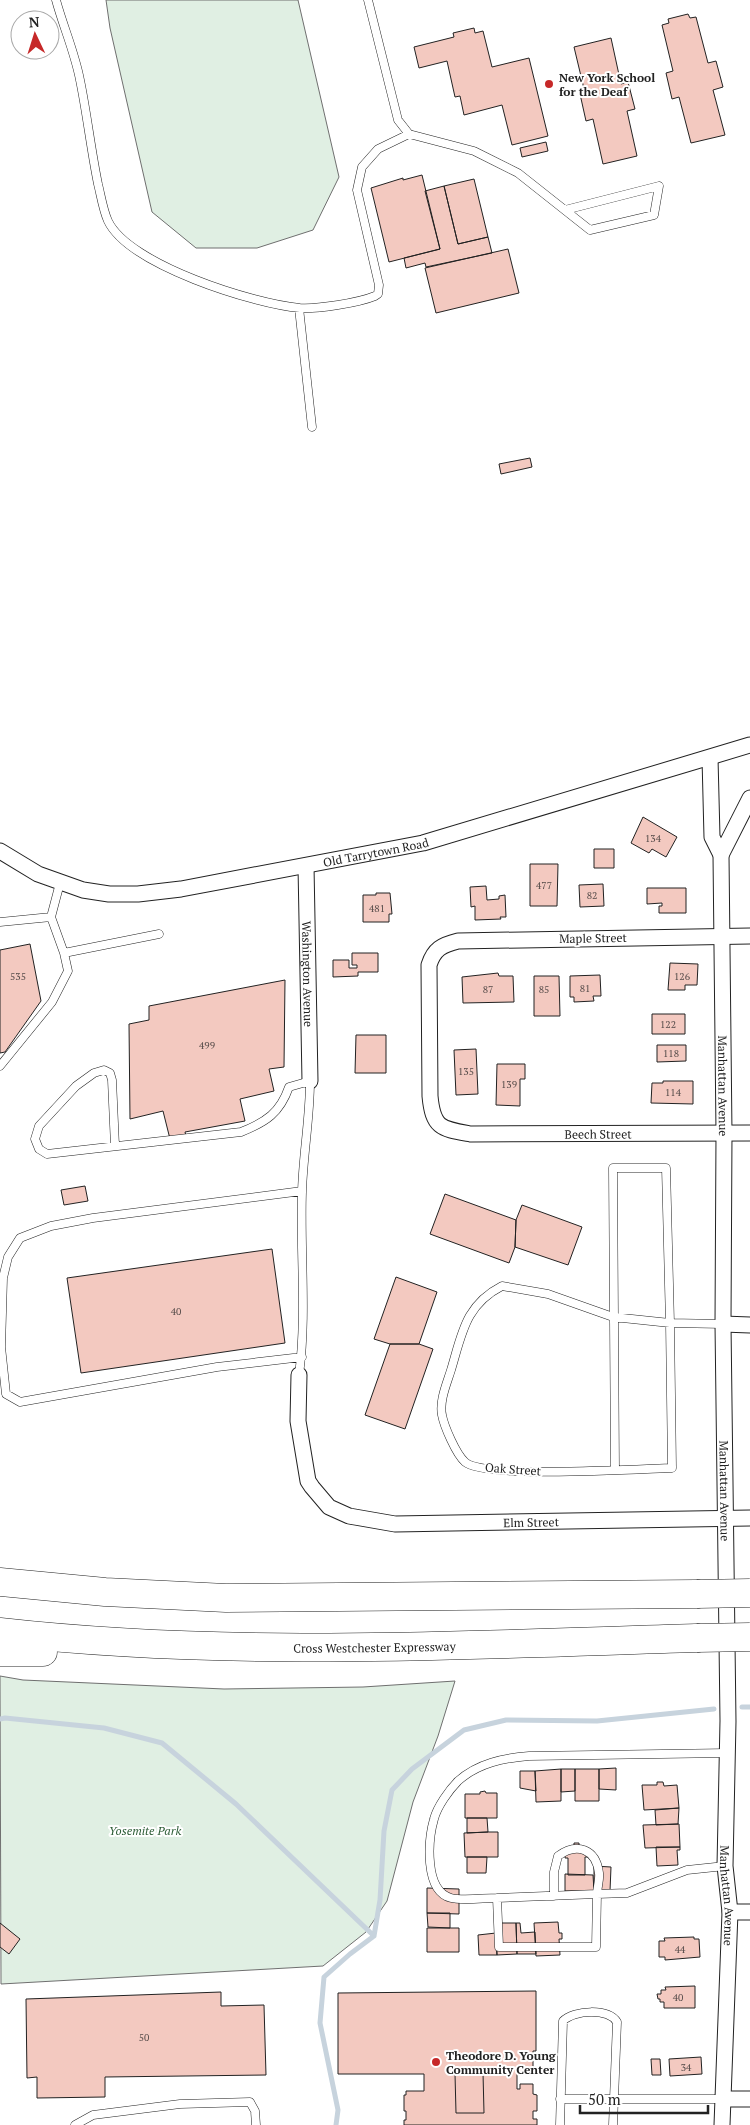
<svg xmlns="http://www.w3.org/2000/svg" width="750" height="2125" font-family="'PT Serif',serif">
<rect width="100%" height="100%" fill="#fff"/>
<path fill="#e0efe3" stroke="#6f6f6f" d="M106,0H298L339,177L313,230L257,248H196L152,212L110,28Z
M0,1676L23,1680L224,1689L363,1687L455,1681L438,1736L413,1802L387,1901L366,1932L323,1966L1,1984Z"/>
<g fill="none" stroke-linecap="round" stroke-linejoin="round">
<path stroke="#c7d3dd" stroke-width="5" d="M742,1707H750
M0,1719L5,1718L104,1728L162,1743L236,1804L374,1936
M336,2125L338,2110L320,2023L324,1977L350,1954L374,1936L380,1900L384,1831L392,1790L412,1769L464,1730L506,1720L597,1721L714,1709"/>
</g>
<path fill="#f3c9c0" stroke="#222" d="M688,14L690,18L696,17L708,63L716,61L723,87L713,90L725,135L691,143L679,97L672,99L666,73L673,71L662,25L669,23L668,19Z
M474,28L475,33L483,31L492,67L529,58L548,136L512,145L502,105L464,115L460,96L455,97L447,61L419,68L414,47L454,37L453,33Z
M611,38L621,84L628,82L635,109L627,111L637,156L603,164L593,119L586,121L580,94L585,93L574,47Z
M546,142L548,151L522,157L520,148Z
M422,175L440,249L389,262L371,188L403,178V180Z
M474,179L488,237L458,244L444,186Z
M444,186L458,244L488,237L492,253L426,267L425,263L406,268L404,258L440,249L425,191Z
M508,249L519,293L436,313L425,268Z
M530,458L532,467L501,474L499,464Z
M643,817L677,837L666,857L652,849L649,853L631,843Z
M594,849H614V868H594Z
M530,864H558L557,906H530Z
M603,884L604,906L580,907L579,885Z
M486,886L487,900L499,899V896L505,895L506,917H500L501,919L475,920V906L471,907L470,887Z
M647,888H686V913H659V906H662V903L647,904Z
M376,893H390L392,914H389V922H363V895H376Z
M30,944L41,1001L5,1052L0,1053V950Z
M352,953H378V972H358V976L333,977V960H349V968H357V965H352Z
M670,963L698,964L697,985H685V990H668Z
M498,973L499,976H513L514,1002L463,1003L462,977Z
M600,975L601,996H593L594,1001L574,1002V997H570V976Z
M534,976H559L560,1016H534Z
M285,980L284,1067L269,1069L274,1091L240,1099L245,1121L185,1132L186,1136L170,1139L163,1111L130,1119L129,1024L149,1020V1006Z
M652,1014H685V1034H652Z
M356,1035H386V1073H355Z
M657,1045H686V1061L657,1062Z
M476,1049L478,1094L456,1095L454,1050Z
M497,1064H525V1079H520V1106L496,1105Z
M663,1081H693V1104L651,1103L652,1083H663Z
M85,1186L88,1201L64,1205L61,1190Z
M445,1194L516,1220L515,1247L509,1263L430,1234Z
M522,1205L582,1227L568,1265L515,1247L516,1220Z
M272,1249L285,1343L81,1373L67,1278Z
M396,1277L437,1292L419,1344H390L374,1339Z
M390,1344H419L433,1349L405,1429L365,1415Z
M616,1768V1790L599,1789V1769Z
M561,1769V1801L536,1802L535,1771Z
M561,1769H575V1791L561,1792Z
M575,1769H599V1801H575Z
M520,1771H535L536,1791L520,1788Z
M657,1782H663L664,1786L677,1785L679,1808L644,1810L642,1785H657Z
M485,1791L486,1793H497V1818H465V1794H480V1792Z
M679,1808L678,1824L656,1825L655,1810Z
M467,1818H487L488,1832L467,1833Z
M679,1824L680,1847L645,1848L643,1825Z
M488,1832H498V1857H465L464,1833Z
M574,1843H579V1847L588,1857H585V1875H568V1858H565V1852L574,1847Z
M656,1847H680V1850H677L678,1865L657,1866Z
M467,1857H487L486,1873H467Z
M594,1866L611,1867L610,1891H594Z
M565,1874L593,1875L594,1891H565Z
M427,1888L459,1889V1914L427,1913Z
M427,1913H450V1928L428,1927Z
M558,1922L559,1933H562V1939H559L560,1955L536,1956L534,1923Z
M0,1923L20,1939L9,1954L0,1947Z
M495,1923H516L517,1954L497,1955Z
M516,1923H520L521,1933L535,1932L536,1954H517Z
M427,1928H459V1952H427Z
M496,1933L497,1955H479L478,1935Z
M694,1937V1939H699L700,1957L665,1960V1957H659V1941H665L664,1938Z
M695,1986V2008H664V2002H660V1999H658L657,1994H661V1990H666L665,1987Z
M536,1991V2051H533V2072H517V2089H520V2084H533V2094L537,2095V2111H533V2119H537V2125H404V2120H406V2111H404V2095H406V2091H424V2074H338V1993Z
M221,1992V2006L264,2005L266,2075L105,2077V2097L37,2098V2077L27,2078L26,1999Z
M701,2057L702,2074L670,2076L669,2059Z
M651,2059H660L661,2075H652Z
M483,2073L484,2113H456L455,2074Z"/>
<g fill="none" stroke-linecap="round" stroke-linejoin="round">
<g stroke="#222" stroke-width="9">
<path id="lane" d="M56,0C63,26 75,53 80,80C87,114 91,150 98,184C101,196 103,210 108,221C129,265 254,304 300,308C318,309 358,303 375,296L378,294L379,285L357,190L362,167L378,149L409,134
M368,0L398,120L409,134L474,151L518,173L590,230L654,215L659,186L565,210
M299,308L312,427
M0,922L51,917
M64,953L159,934
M0,1066L52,1002L68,971L64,953L51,917L60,883
M115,1146L112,1080L110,1073L104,1070L94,1073L76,1086L39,1126L35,1139L39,1149L47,1154L241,1132C266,1122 280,1113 289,1087L310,1081C310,1118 303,1155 302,1192C300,1253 307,1314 299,1375
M302,1191L93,1218L51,1226L20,1238L8,1257L3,1278L1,1347L6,1394L20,1402L217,1367L302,1357
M502,1286L548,1294L613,1317L670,1323L672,1468C640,1469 484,1479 465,1462C456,1454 444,1426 442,1415C439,1401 447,1383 451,1370C462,1334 465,1305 502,1286Z
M615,1470L613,1168H666L670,1323L723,1324
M554,1896V1872L558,1856C577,1842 596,1849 599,1873C600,1880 597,1888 597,1894L497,1898L499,1947H596L597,1894L627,1893L687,1870L725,1866
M497,1898C484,1898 462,1901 451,1898C424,1891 428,1840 434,1819C437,1807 449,1790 458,1781C478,1763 504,1758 529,1756L727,1753
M560,2099H722
M75,2125L93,2115L180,2104L250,2102L255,2111L256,2125
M560,2125L563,2021C574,2010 608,2008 617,2022L613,2125"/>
</g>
<g stroke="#222" stroke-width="17">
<g id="street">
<path id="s1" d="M710,758L712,837L721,855L724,1133L723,1324L728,1721L725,1866L730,1912L722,2125"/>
<path id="s2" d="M0,851L38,874L83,890L109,894H138L181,889L423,843L750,745"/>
<path d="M721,855L750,798"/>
<path id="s3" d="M306,866L310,1081"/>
<path id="s4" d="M750,936L458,941C442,945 434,949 429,965L430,1096C433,1129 442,1129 471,1134L750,1133"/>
<path d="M723,1324L750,1325"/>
<path id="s5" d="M299,1375L298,1421L308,1481L312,1487L329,1507L349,1516L395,1524L750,1518"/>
<path d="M730,1912H750"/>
<path d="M722,2099H750"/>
</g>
</g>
<g stroke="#222" stroke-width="29">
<g id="highway">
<path d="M0,1582L105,1592L226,1598L697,1594"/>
<path id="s6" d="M0,1632C231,1658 465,1645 697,1638"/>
<path d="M0,1652H43"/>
</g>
</g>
<use href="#lane" stroke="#fff" stroke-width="8"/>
<use href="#street" stroke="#fff" stroke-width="15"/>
<use href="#highway" stroke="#fff" stroke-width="28"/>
<g stroke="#222" stroke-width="29" stroke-linecap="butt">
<path id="highway-bridge" d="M697,1594L750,1593
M697,1638L750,1637"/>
</g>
<use href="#highway-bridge" stroke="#fff" stroke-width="28"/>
</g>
<g fill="#c62828" stroke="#fff" stroke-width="2">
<circle cx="549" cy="84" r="5"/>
<circle cx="436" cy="2062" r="5"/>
</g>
<g text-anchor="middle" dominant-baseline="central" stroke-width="4" stroke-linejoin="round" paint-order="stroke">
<g font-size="10" fill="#564c4a">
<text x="653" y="838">134</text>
<text x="544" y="885">477</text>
<text x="592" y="895">82</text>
<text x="377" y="908">481</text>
<text x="18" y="976">535</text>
<text x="682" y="976">126</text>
<text x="585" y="988">81</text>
<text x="488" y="989">87</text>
<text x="544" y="989">85</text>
<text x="668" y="1024">122</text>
<text x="207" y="1045">499</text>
<text x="671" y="1053">118</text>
<text x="466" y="1071">135</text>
<text x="509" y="1084">139</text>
<text x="673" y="1092">114</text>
<text x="176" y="1311">40</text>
<text x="680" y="1949">44</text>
<text x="678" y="1997">40</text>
<text x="144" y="2037">50</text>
<text x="686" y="2067">34</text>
</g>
<g font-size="12" font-weight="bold" fill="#222" stroke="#fff" text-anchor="start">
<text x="559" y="77">New York School<tspan x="559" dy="14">for the Deaf</tspan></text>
<text x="446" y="2055">Theodore D. Young<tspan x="446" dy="14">Community Center</tspan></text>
</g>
<g font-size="12" fill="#222" stroke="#fff">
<text stroke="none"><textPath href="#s2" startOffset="389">Old Tarrytown Road</textPath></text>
<text transform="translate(593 938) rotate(-1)">Maple Street</text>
<text stroke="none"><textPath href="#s3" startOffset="108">Washington Avenue</textPath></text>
<text stroke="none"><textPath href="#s1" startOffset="330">Manhattan Avenue</textPath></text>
<text stroke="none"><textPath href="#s4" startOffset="654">Beech Street</textPath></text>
<text transform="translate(513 1469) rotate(4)">Oak Street</text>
<text stroke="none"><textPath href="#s1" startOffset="735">Manhattan Avenue</textPath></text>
<text stroke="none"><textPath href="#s5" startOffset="345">Elm Street</textPath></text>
<text stroke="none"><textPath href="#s6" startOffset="375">Cross Westchester Expressway</textPath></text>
<text stroke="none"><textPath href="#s1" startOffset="1140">Manhattan Avenue</textPath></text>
</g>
<g font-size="12" font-style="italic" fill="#2f5e38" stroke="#fff">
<text x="145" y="1830">Yosemite Park</text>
</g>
</g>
<g transform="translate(35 35) rotate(356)"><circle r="24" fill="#ffffff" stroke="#a7a7a7"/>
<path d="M0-4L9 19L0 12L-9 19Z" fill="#c62828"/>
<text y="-8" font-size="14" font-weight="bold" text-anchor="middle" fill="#222222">N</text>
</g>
<path d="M580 2105v8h128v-8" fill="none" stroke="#222222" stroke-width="2.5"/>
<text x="588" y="2105" font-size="15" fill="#222222" stroke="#ffffff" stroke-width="4" paint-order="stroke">50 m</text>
</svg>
